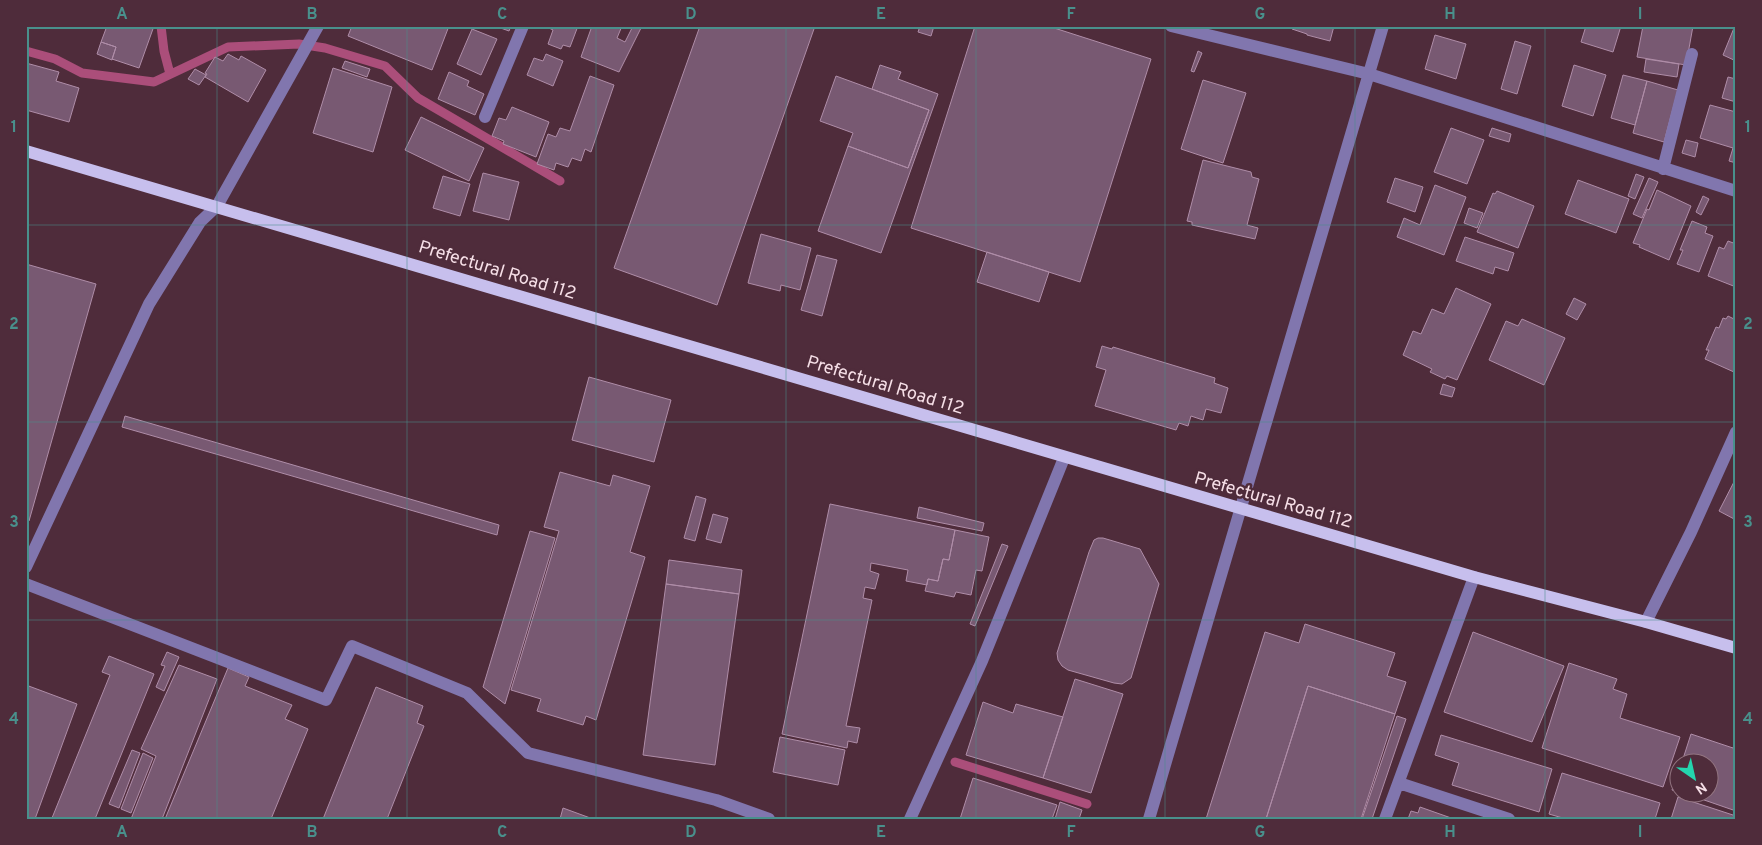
<svg xmlns="http://www.w3.org/2000/svg" width="1762" height="845" font-family="Overpass,sans-serif">
<rect width="100%" height="100%" fill="#4f2c3b"/>
<g fill="none" stroke-linecap="round" stroke-linejoin="round">
<path stroke="#ab4e7a" stroke-width="9" d="M161,26L164,51L170,74
M26,51L55,59L82,73L154,82L228,47L299,44L325,48L385,66L418,98L560,181
M955,762L1087,804"/>
</g>
<path fill="#785972" stroke="#af8da8" d="M107,26H154L139,68L112,59L116,47L101,42Z
M352,26H449L432,70L348,36Z
M495,26H511L509,31Z
M549,26H578L570,47L563,45L561,49L548,44L553,30L549,28Z
M592,26H622L617,38L625,42L633,26H642L619,72L581,57Z
M700,26H815L717,305L614,268Z
M920,26H934L931,36L918,32Z
M975,26H1048L1151,59L1080,282L911,228Z
M1334,26L1330,41L1307,35V34L1292,29V27H1290Z
M1586,26H1621L1613,52L1581,42Z
M1643,26H1693L1686,65L1637,57Z
M1734,28L1736,29V61L1723,55Z
M472,29L497,39L481,75L457,64Z
M1435,35L1466,44L1456,79L1425,69Z
M1515,41L1531,46L1517,94L1501,89Z
M101,42L116,47L112,60L97,54Z
M1198,51L1202,53L1194,72L1191,71Z
M228,54L239,60L241,56L266,70L248,102L205,77L207,74L205,73L215,57L223,61Z
M546,54L563,61L553,86L527,75L534,58L543,61Z
M1646,59L1679,64L1677,77L1644,72Z
M345,61L370,69L367,77L342,68Z
M26,63L59,72L56,81L79,88L69,122L26,110Z
M880,65L901,72L898,79L938,94L881,253L818,231L848,146L908,168L929,110L872,89Z
M1574,65L1606,75L1593,116L1562,106Z
M333,68L392,87L373,152L313,133Z
M195,69L206,75L199,85L188,79Z
M449,72L469,81L467,86L484,94L475,115L438,99Z
M1623,75L1647,81L1635,125L1611,118Z
M590,76L614,85L591,152L585,149L581,161L572,158L568,167L556,163L554,170L537,164L548,134L556,137L560,128L570,131Z
M836,76L929,110L908,168L848,146L853,133L820,121Z
M1728,77L1736,79V102L1722,98Z
M1203,80L1246,93L1223,163L1181,149Z
M1647,81L1678,90L1664,142L1633,133Z
M1710,105L1736,112V163L1729,161L1733,148L1700,138Z
M512,107L549,122L536,157L503,144L504,141L492,136L499,118L506,120Z
M421,117L484,148L469,181L405,150Z
M1451,128L1484,140L1467,184L1434,172Z
M1492,128L1511,134L1509,142L1489,136Z
M1686,140L1698,143L1695,157L1682,153Z
M1203,160L1251,172L1252,177L1259,179L1247,225L1258,228L1255,239L1192,225V222L1187,221Z
M483,173L519,182L509,220L473,211Z
M1636,174L1644,177L1635,199L1628,196Z
M443,176L470,184L460,216L433,208Z
M1395,178L1423,187L1415,212L1387,202Z
M1649,178L1658,182L1642,218L1633,214Z
M1578,180L1629,199L1616,233L1565,214Z
M1435,185L1466,197L1444,255L1397,237L1404,218L1420,225Z
M1657,190L1691,206L1669,260L1639,247L1640,245L1633,243L1647,209L1649,210Z
M1497,191L1534,206L1518,248L1477,232L1493,193L1495,194Z
M1703,196L1709,199L1701,215L1696,212Z
M1469,208L1483,213L1477,228L1464,223Z
M1692,221L1707,227L1705,233L1713,236L1699,272L1677,264L1683,250H1680Z
M761,234L811,248L800,290L781,285L780,291L748,283Z
M1465,237L1514,253L1508,271L1495,267L1493,274L1456,261Z
M1728,241L1736,244V287L1708,276L1719,247L1724,249Z
M987,252L1049,272L1039,302L977,282Z
M817,255L837,260L822,316L801,310Z
M26,264L96,284L29,521L26,520Z
M1456,288L1491,304L1457,380L1447,376L1445,379L1430,372L1432,369L1403,355L1413,331L1421,334L1432,309L1444,314Z
M1574,298L1586,304L1577,320L1566,314Z
M1728,316L1736,320V369L1734,372L1705,359L1709,350H1706L1716,327L1719,328L1723,318L1726,319Z
M1522,319L1565,338L1544,385L1489,360L1506,321L1518,326Z
M1102,346L1112,349L1113,347L1215,378L1214,383L1228,388L1221,413L1206,409L1203,420L1191,416L1188,426L1179,423L1176,430L1095,406L1106,370L1096,367Z
M589,377L671,400L654,462L572,440Z
M1443,384L1455,388L1452,397L1440,394Z
M125,416L499,525L497,535L122,427Z
M560,472L610,486L613,475L650,486L630,552L645,557L596,720L586,716L583,725L537,711L541,699L511,690L559,531L544,527Z
M1736,478V520L1719,511Z
M696,496L706,499L695,541L684,538Z
M830,504L955,530L949,560L943,559L938,581L928,579L927,585L906,581L908,570L871,563L870,571L879,574L875,589L865,587L863,598L872,600L846,726L860,728L857,743L848,741L847,748L782,734Z
M919,507L984,523L982,531L917,518Z
M713,514L728,518L721,543L706,539Z
M955,530L989,537L982,571L976,570L971,595L956,592L954,597L925,591L928,579L938,581L943,559L949,560Z
M530,531L555,538L505,704L483,687Z
M1098,538H1103L1140,549L1159,584L1131,678L1122,684L1114,683L1068,670L1062,666L1058,660L1057,653L1089,552L1094,540Z
M1002,544L1008,546L975,626L970,624Z
M669,560L742,570L739,594L666,584Z
M666,584L739,594L715,765L643,755Z
M1305,624L1395,653L1387,676L1406,682L1395,714L1308,686L1266,819H1206L1265,632L1299,643Z
M1473,632L1564,666L1532,742L1444,712Z
M167,652L179,657L164,691L156,687L165,666L161,665Z
M109,656L154,674L95,819H54L52,818L110,675L102,672Z
M1569,663L1617,679L1613,689L1627,694L1620,718L1680,737L1663,787L1542,748Z
M179,665L217,679L162,819H131L156,756L141,749Z
M228,668L249,677L245,686L292,705L285,719L308,729L271,819H165Z
M1075,679L1123,694L1091,793L1043,778Z
M26,685L77,704L35,819H26Z
M1308,686L1395,714L1361,819H1266Z
M376,687L423,706L417,723L424,726L387,819H323Z
M983,702L1013,713L1016,704L1063,717L1043,778L966,755Z
M1397,716L1406,719L1372,819H1362Z
M1691,734L1733,748L1736,739V811L1681,792H1710V762H1682Z
M1441,735L1552,769L1539,812L1452,785L1459,763L1435,755Z
M780,737L845,750L838,785L773,772Z
M132,750L140,753L119,808L109,804Z
M143,753L153,758L131,813L121,809Z
M1680,768V792L1672,790Z
M1562,773L1660,803L1655,819H1566L1549,814Z
M973,778L1057,805L1052,819H960Z
M1678,797L1736,816V819H1671Z
M1060,802L1082,810L1079,819H1055Z
M1420,807L1454,819H1408L1411,811L1418,813Z
M563,808L593,819H560Z"/>
<g fill="none" stroke-linecap="round" stroke-linejoin="round">
<path stroke="#8176ae" stroke-width="12" d="M1171,26L1369,74L1736,191
M485,117L523,26
M1663,169L1692,54
M26,567L149,304L200,222L217,206L318,26
M26,584L326,700L352,646L467,693L528,753L716,800L769,819
M1646,622L1691,532L1736,432
M1399,783L1509,819
M910,819L982,661L1064,458
M1149,819L1383,26
M1385,819L1474,577"/>
<path stroke="#c7bfed" stroke-width="12" d="M26,151L1474,577L1646,622L1736,648"/>
</g>
<path fill="none" stroke="#49908c" stroke-width="1" stroke-opacity="0.55" d="M217,26V819M407,26V819M596,26V819M786,26V819M976,26V819M1165,26V819M1355,26V819M1545,26V819M26,225H1736M26,422H1736M26,620H1736"/>
<g text-anchor="middle" dominant-baseline="central" stroke-width="5" stroke-linejoin="round" paint-order="stroke">
<g font-size="18" fill="#f6dfe7" stroke="#4f2c3b">
<text transform="translate(497 271) rotate(17)">Prefectural Road 112</text>
<text transform="translate(885 386) rotate(17)">Prefectural Road 112</text>
<text transform="translate(1273 501) rotate(16)">Prefectural Road 112</text>
</g>
</g>
<rect width="1762" height="845" fill="none" stroke="#4f2c3b" stroke-width="55"/>
<g transform="translate(1694 778) rotate(146)"><circle r="24" fill="#4f2c3b" stroke="#927480"/>
<path d="M0-4L9 19L0 12L-9 19Z" fill="#24d5ae"/>
<text y="-8" font-size="14" font-weight="bold" text-anchor="middle" fill="#f6dfe7">N</text>
</g>
<rect x="28" y="28" width="1706" height="790" fill="none" stroke="#49908c" stroke-width="2"/>
<g font-size="16" text-anchor="middle" font-weight="bold" fill="#49908c">
<text x="122" y="19">A</text>
<text x="312" y="19">B</text>
<text x="502" y="19">C</text>
<text x="691" y="19">D</text>
<text x="881" y="19">E</text>
<text x="1071" y="19">F</text>
<text x="1260" y="19">G</text>
<text x="1450" y="19">H</text>
<text x="1640" y="19">I</text>
<text x="14" y="132">1</text>
<text x="1748" y="132">1</text>
<text x="14" y="329">2</text>
<text x="1748" y="329">2</text>
<text x="14" y="527">3</text>
<text x="1748" y="527">3</text>
<text x="14" y="724">4</text>
<text x="1748" y="724">4</text>
<text x="122" y="837">A</text>
<text x="312" y="837">B</text>
<text x="502" y="837">C</text>
<text x="691" y="837">D</text>
<text x="881" y="837">E</text>
<text x="1071" y="837">F</text>
<text x="1260" y="837">G</text>
<text x="1450" y="837">H</text>
<text x="1640" y="837">I</text>
</g>
</svg>
